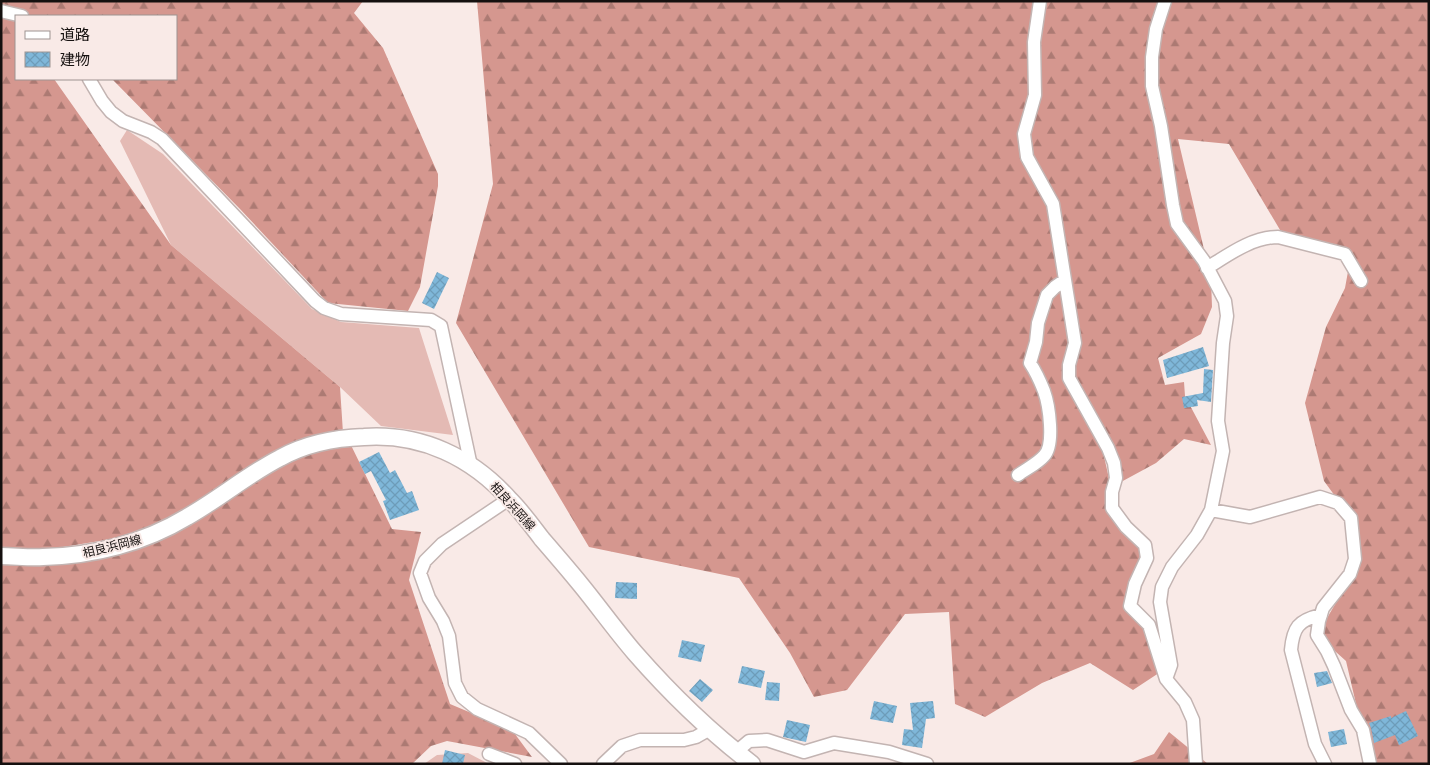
<svg xmlns="http://www.w3.org/2000/svg" width="1430" height="765" font-family="Lora,'Noto Sans JP',serif">
<defs>
<pattern id="forest-firs" width="22" height="20" patternUnits="userSpaceOnUse" patternTransform="scale(1.25)"><rect width="22" height="20" fill="#d5978f"/><path d="M5 1l3.5 6h-7zM16 11l3.5 6h-7z" fill="#ac7a73"/></pattern>
<pattern id="building-cross-hatch" width="8" height="8" patternUnits="userSpaceOnUse" patternTransform="scale(1.25)"><rect width="8" height="8" fill="#7fb7d9"/><path d="M0 0l8 8M0 8l8-8" fill="none" stroke="#6d9cb9"/></pattern>
</defs>
<rect width="100%" height="100%" fill="#f9eae7"/>
<path fill="#e4bab4" d="M127,130L163,154L312,309L341,322L419,328L453,435L381,426L340,387L171,245L120,141Z
M468,753L489,764H424L437,755Z"/>
<path fill="url(#forest-firs)" d="M1,1H363L354,13L383,48L438,174V186L420,287L408,311L328,303L240,209L112,79H176V16H16V79H54L171,245L340,387L343,433L346,435L392,529L421,532L409,580L450,704L512,730L532,757L447,741L431,746L412,764H1V554L29,557L142,534L39,551L1,549Z
M477,1H1429V764H1370L1346,661L1317,635L1360,562L1351,518L1324,481L1305,403L1326,327L1345,288L1351,255L1286,240L1229,144L1178,139L1211,279L1212,307L1201,334L1158,358L1165,385L1184,382L1185,396L1211,445L1184,439L1156,463L1121,482L1099,434L1112,492L1147,558L1130,606L1171,665L1133,690L1090,663L1042,683L985,717L955,704L949,612L905,614L847,690L814,697L790,653L739,578L589,547L456,323L493,184Z
M1169,732L1208,764H1127L1154,754Z"/>
<path fill="url(#building-cross-hatch)" d="M437,272L449,278L434,309L422,303Z
M1203,347L1209,366L1167,378L1163,360Z
M1204,369L1213,370L1211,402L1197,400L1198,406L1184,408L1182,397L1203,393Z
M379,452L390,473L395,470L407,493L412,491L419,510L390,520L383,501L386,500L371,471L365,474L359,462Z
M616,582L637,583V599L615,598Z
M682,640L705,645L701,662L678,657Z
M742,666L765,671L761,688L738,683Z
M1327,671L1332,683L1317,687L1314,673Z
M700,679L713,690L702,702L689,691Z
M767,682L780,683L779,701L765,700Z
M874,701L897,706L893,723L870,719Z
M933,701L935,718L926,719L922,748L902,745L904,729L913,730L910,703Z
M1406,711L1418,736L1399,745L1395,735L1374,743L1371,728L1369,723L1391,716V718Z
M787,720L810,725L806,742L783,737Z
M1344,729L1347,744L1331,747L1328,732Z
M445,750L465,755L463,764H442Z"/>
<g fill="none" stroke-linecap="round" stroke-linejoin="round">
<g stroke="#c3b4b2" stroke-width="15">
<path id="minor" d="M1040,1L1034,42L1035,95L1024,134L1027,157L1053,204L1075,343L1069,365V378L1108,448L1114,463L1116,478L1112,492V508L1126,527L1145,545L1147,558L1135,584L1130,606L1149,625L1166,679L1185,702L1193,720L1196,764
M1165,1L1156,29L1152,57V86L1161,126L1173,205L1177,224L1204,261L1225,301L1227,316L1223,343L1218,421L1223,451L1211,510L1197,535L1172,567L1162,587L1160,602L1171,665L1166,679
M1,11L22,16
M89,79L102,101L111,112L123,121L151,132L162,139L315,301L324,308L341,314L431,320L441,326L471,466
M1207,268C1228,255 1252,237 1278,237L1345,254L1361,281
M1018,475C1026,469 1037,464 1044,456C1055,445 1049,405 1044,391C1040,381 1036,372 1030,363L1036,342L1038,323L1047,295L1055,287L1065,280
M509,499L442,544L425,561L420,573L429,598L443,621L449,636L455,683L462,697L477,709L529,733L561,764
M1211,510L1250,517L1320,497L1338,503L1351,518L1355,559L1350,574L1323,608L1319,621L1317,635L1327,651L1334,666L1351,710L1363,730L1370,764
M1321,615C1298,620 1293,628 1291,650L1315,744L1325,764
M736,752L749,741L767,740L804,752L834,743L889,752L927,764
M489,754L515,764
M603,764L622,746L640,740H684L696,737L710,729"/>
</g>
<g stroke="#c3b4b2" stroke-width="19">
<path id="major" d="M1,556C15,556 29,558 43,557C93,556 144,543 187,517C219,499 247,475 280,458C305,444 335,438 364,437C421,433 472,457 510,500C522,512 532,526 542,539C555,554 568,569 581,585C599,607 616,631 635,653C670,693 709,731 752,764"/>
</g>
<use href="#minor" stroke="#fff" stroke-width="12"/>
<use href="#major" stroke="#fff" stroke-width="16"/>
</g>
<g text-anchor="middle" dominant-baseline="central" stroke-width="4" stroke-linejoin="round" paint-order="stroke">
<g font-size="12" fill="#15100f" stroke="#f9eae7">
<text transform="translate(513 506) rotate(48)">相良浜岡線</text>
<text transform="translate(112 546) rotate(-14)">相良浜岡線</text>
</g>
</g>
<rect width="1430" height="765" fill="none" stroke="#15100f" stroke-width="5"/>
<rect x="15" y="15" width="162" height="65" fill="#f9eae7" stroke="#9e9391"/>
<rect x="25" y="31" width="25" height="8" fill="#ffffff" stroke="#9e9391"/>
<text x="60" y="40" font-size="15" fill="#15100f">道路</text>
<rect x="25" y="52" width="25" height="15" fill="url(#building-cross-hatch)" stroke="#9e9391"/>
<text x="60" y="65" font-size="15" fill="#15100f">建物</text>
</svg>
